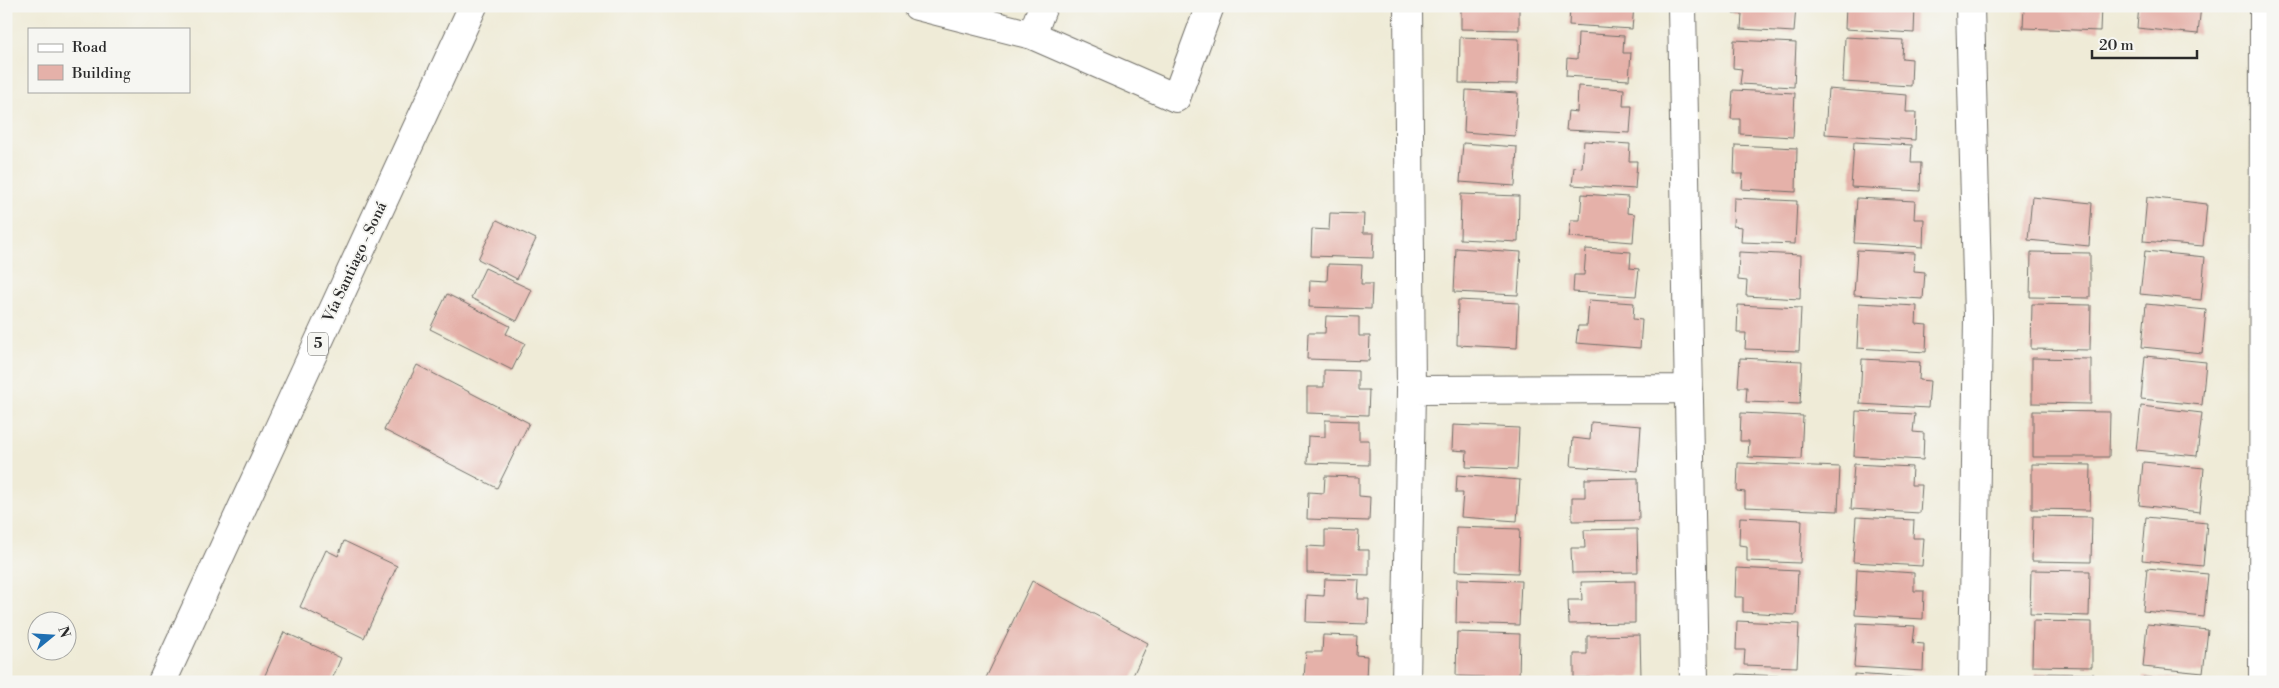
<svg xmlns="http://www.w3.org/2000/svg" width="2279" height="688" font-family="'Libre Bodoni',serif">
<rect width="100%" height="100%" fill="#f6f6f2"/>
<filter id="ink" filterUnits="userSpaceOnUse"><feTurbulence type="fractalNoise" baseFrequency=".02" numOctaves="2"/><feDisplacementMap in="SourceGraphic" scale="10" xChannelSelector="R" yChannelSelector="G"/><feConvolveMatrix kernelMatrix="1 2 1 2 8 2 1 2 1" color-interpolation-filters="sRGB"/></filter>
<filter id="wash" filterUnits="userSpaceOnUse"><feTurbulence type="fractalNoise" baseFrequency=".0096" numOctaves="4" result="noise"/><feDisplacementMap in="SourceGraphic" scale="20" xChannelSelector="R" yChannelSelector="G"/><feGaussianBlur stdDeviation="1.12" result="paint"/><feColorMatrix in="noise" values="0 0 0 0 0 0 0 0 0 0 0 0 0 0 0 0 0 1.4 0 .05"/><feComposite in="paint" operator="in"/></filter>
<g filter="url(#wash)">
<rect width="100%" height="100%" fill="#efebd7"/>
<g id="blocks">
<path fill="#e5b1a9" d="M1461,6H1519V30L1461,29Z
M1580,6H1634L1632,29L1569,25L1570,7L1580,8Z
M1734,6H1796L1794,32L1741,29L1742,14H1733Z
M1846,6H1915L1914,33L1845,29Z
M2024,6H2101L2100,31L2023,28Z
M2139,6H2201L2198,34L2137,28Z
M1578,33L1624,36L1623,53H1631L1629,80L1566,76L1567,58L1577,59Z
M1460,37L1519,39L1518,84L1459,83Z
M1845,37L1903,40L1902,58L1912,59L1911,86L1843,82Z
M1734,40L1796,43L1794,87L1740,84L1742,69L1733,68Z
M1578,86L1624,89L1623,106H1632L1630,133L1566,130L1568,111L1577,112Z
M1828,89L1907,95L1906,112H1916L1915,140L1825,134Z
M1466,90L1518,93L1515,136L1464,132Z
M1733,90L1795,93L1793,137L1740,134V119H1731Z
M1584,141L1630,144L1629,161H1637L1635,189L1572,185L1574,167L1582,168Z
M1854,142L1912,145L1911,163H1921L1920,191L1851,187Z
M1463,143L1517,147L1515,186L1460,182Z
M1735,145L1797,148L1796,192L1742,189L1743,174H1734Z
M1461,194L1519,196L1518,242L1460,239Z
M1582,194L1628,197L1627,213L1635,214L1633,242L1569,237L1571,220H1580Z
M2032,197L2092,203L2089,246L2028,240Z
M2147,197L2207,204L2203,246L2143,241Z
M1734,198L1797,201L1795,244L1741,242L1742,227L1733,226Z
M1857,198L1915,201L1914,219H1924L1923,247L1854,243Z
M1330,213L1364,214L1363,233H1374L1373,258L1311,256L1312,229L1329,230Z
M497,220L536,239L517,279L478,259Z
M1456,248L1521,252L1518,295L1454,292Z
M1586,249L1631,252L1630,268L1639,269L1636,296L1573,292L1574,275H1584Z
M1857,250L1915,253L1914,271L1925,272L1923,299L1854,295Z
M2145,251L2205,257L2201,300L2140,294Z
M1739,252L1801,255L1800,299L1746,296L1747,281L1738,280Z
M2031,252L2090,253V298L2030,297Z
M1328,264L1362,265L1361,284H1372L1371,309L1309,307L1310,280L1327,281Z
M485,268L532,290L517,321L471,298Z
M447,294L510,326L506,334L525,343L512,370L430,329Z
M1458,300L1519,303L1517,348L1457,345Z
M1589,300L1634,303L1633,319L1642,320L1640,348L1576,343L1578,326H1587Z
M1859,303L1917,306L1916,324L1927,325L1926,352L1857,348Z
M2032,304L2091,305L2090,350L2031,349Z
M2146,304L2206,310L2202,353L2142,347Z
M1738,305L1801,308L1799,351L1745,349L1746,333H1737Z
M1326,316L1359,317V336H1370L1369,361L1307,359L1308,333H1325Z
M2145,356L2206,362L2202,405L2141,399Z
M1740,358L1802,361L1800,404L1746,402L1747,387H1738Z
M2032,358L2091,359V404L2032,403Z
M1862,359L1920,362L1919,380L1930,381L1928,408L1860,404Z
M417,365L529,423L497,488L384,430Z
M1324,370L1358,371V390H1369L1368,415L1307,413V387H1324Z
M2141,406L2202,413L2197,456L2136,450Z
M1856,411L1915,414L1913,432L1924,433L1923,460L1854,456Z
M2033,411L2110,412L2109,457H2033Z
M1741,413L1803,416L1801,459L1748,457L1749,441H1740Z
M1325,420L1359,421V440H1369V465L1307,463L1308,436L1325,437Z
M1591,422L1641,426L1638,471L1571,466L1573,438L1590,440Z
M1453,425L1519,428L1517,469L1466,467L1467,451L1452,450Z
M2143,462L2204,468L2200,512L2139,505Z
M1738,463L1840,467L1838,511L1745,507V492L1737,491Z
M1854,464L1912,467L1911,485H1922L1920,513L1851,509Z
M2032,464L2091,465L2090,510L2032,509Z
M1457,475L1520,480L1517,521L1461,517L1463,493H1456Z
M1325,476L1359,477V496L1370,497L1369,521L1307,519L1308,492L1324,493Z
M1638,478L1639,520L1572,521V497H1585V479Z
M2033,516L2092,517L2091,562L2032,561Z
M1740,517L1802,520L1800,563L1747,561V546L1739,545Z
M1856,517L1914,520L1913,538H1924L1922,566L1853,562Z
M2146,517L2207,523L2203,566L2142,560Z
M1456,527L1520,529L1518,573L1455,571Z
M1637,529L1638,572L1572,573L1571,548H1585L1584,530Z
M1325,530L1359,531L1358,550H1369V575L1307,573V546L1325,547Z
M344,541L397,566L364,638L300,607L326,550L338,556Z
M1736,568L1798,571L1796,615L1743,612V597H1735Z
M2147,568L2208,574L2204,617L2143,611Z
M1857,569L1914,573V591H1924L1923,619L1855,615Z
M2031,570L2090,571L2089,616L2030,614Z
M1325,579L1359,580L1358,599H1369L1368,624L1306,622L1307,595L1324,596Z
M1457,579L1521,581L1519,625L1456,623Z
M1032,581L1148,643L1130,682H984Z
M1635,581V623L1569,624L1568,600H1582L1581,582Z
M1737,621L1799,624L1797,667L1744,665L1745,650H1736Z
M2033,621L2092,622V667L2032,666Z
M1857,623L1915,626L1913,643L1924,644L1923,671L1854,667Z
M2147,624L2208,630L2203,673L2143,667Z
M284,632L341,658L331,682H262Z
M1457,632L1520,634L1519,678L1456,676Z
M1323,635L1357,636L1356,655L1367,656L1366,680L1304,678L1306,652H1322Z
M1640,635L1641,677L1574,678V654H1587V636Z
M2035,673L2094,674V682H2035Z
M1737,674L1799,677V682H1736Z
M1854,674L1912,678V682H1854Z
M2143,677L2179,680V682H2143Z"/>
</g>
</g>
<g filter="url(#ink)">
<use href="#blocks" fill-opacity="0" stroke="#706e67" stroke-width="1"/>
<g fill="none" stroke-linecap="round" stroke-linejoin="round">
<g stroke="#706e67" stroke-width="30">
<path id="minor" d="M917,6L1032,35L1176,98L1210,6
M1682,6L1694,682
M1970,6L1978,317L1973,682
M1032,35L1043,6
M1411,390L1689,389
M1406,682L1411,390L1408,6
M2263,682L2264,6"/>
</g>
<g stroke="#706e67" stroke-width="30">
<path id="major" d="M162,682L473,6"/>
</g>
<use href="#minor" stroke="#fff" stroke-width="28"/>
<use href="#major" stroke="#fff" stroke-width="28"/>
</g>
</g>
<g text-anchor="middle" dominant-baseline="central" stroke-width="4" stroke-linejoin="round" paint-order="stroke">
<rect fill="#f6f6f2" stroke="#686867" stroke-width="1" x="308" y="332.5" width="20" height="23" rx="4"/>
<g font-size="14" font-weight="bold" fill="#2b2b2b">
<text x="318" y="344">5</text>
</g>
<g font-size="15" fill="#2b2b2b" stroke="#f6f6f2">
<text transform="translate(355 262) rotate(-65)">Vía Santiago - Soná</text>
</g>
</g>
<rect width="2279" height="688" fill="none" stroke="#f6f6f2" stroke-width="25"/>
<rect x="28" y="28" width="162" height="65" fill="#f6f6f2" stroke="#a5a5a2"/>
<rect x="38" y="44" width="25" height="8" fill="#ffffff" stroke="#a5a5a2"/>
<text x="72" y="52" font-size="15" fill="#2b2b2b">Road</text>
<rect x="38" y="65" width="25" height="15" fill="#e5b1a9" stroke="#a5a5a2"/>
<text x="72" y="78" font-size="15" fill="#2b2b2b">Building</text>
<g transform="translate(52 636) rotate(72)"><circle r="24" fill="#f6f6f2" stroke="#a5a5a2"/>
<path d="M0-4L9 19L0 12L-9 19Z" fill="#1f6fb2"/>
<text y="-8" font-size="14" font-weight="bold" text-anchor="middle" fill="#2b2b2b">N</text>
</g>
<path d="M2092 50v8h105v-8" fill="none" stroke="#2b2b2b" stroke-width="2.5"/>
<text x="2099" y="50" font-size="15" fill="#2b2b2b" stroke="#f6f6f2" stroke-width="4" paint-order="stroke">20 m</text>
</svg>
